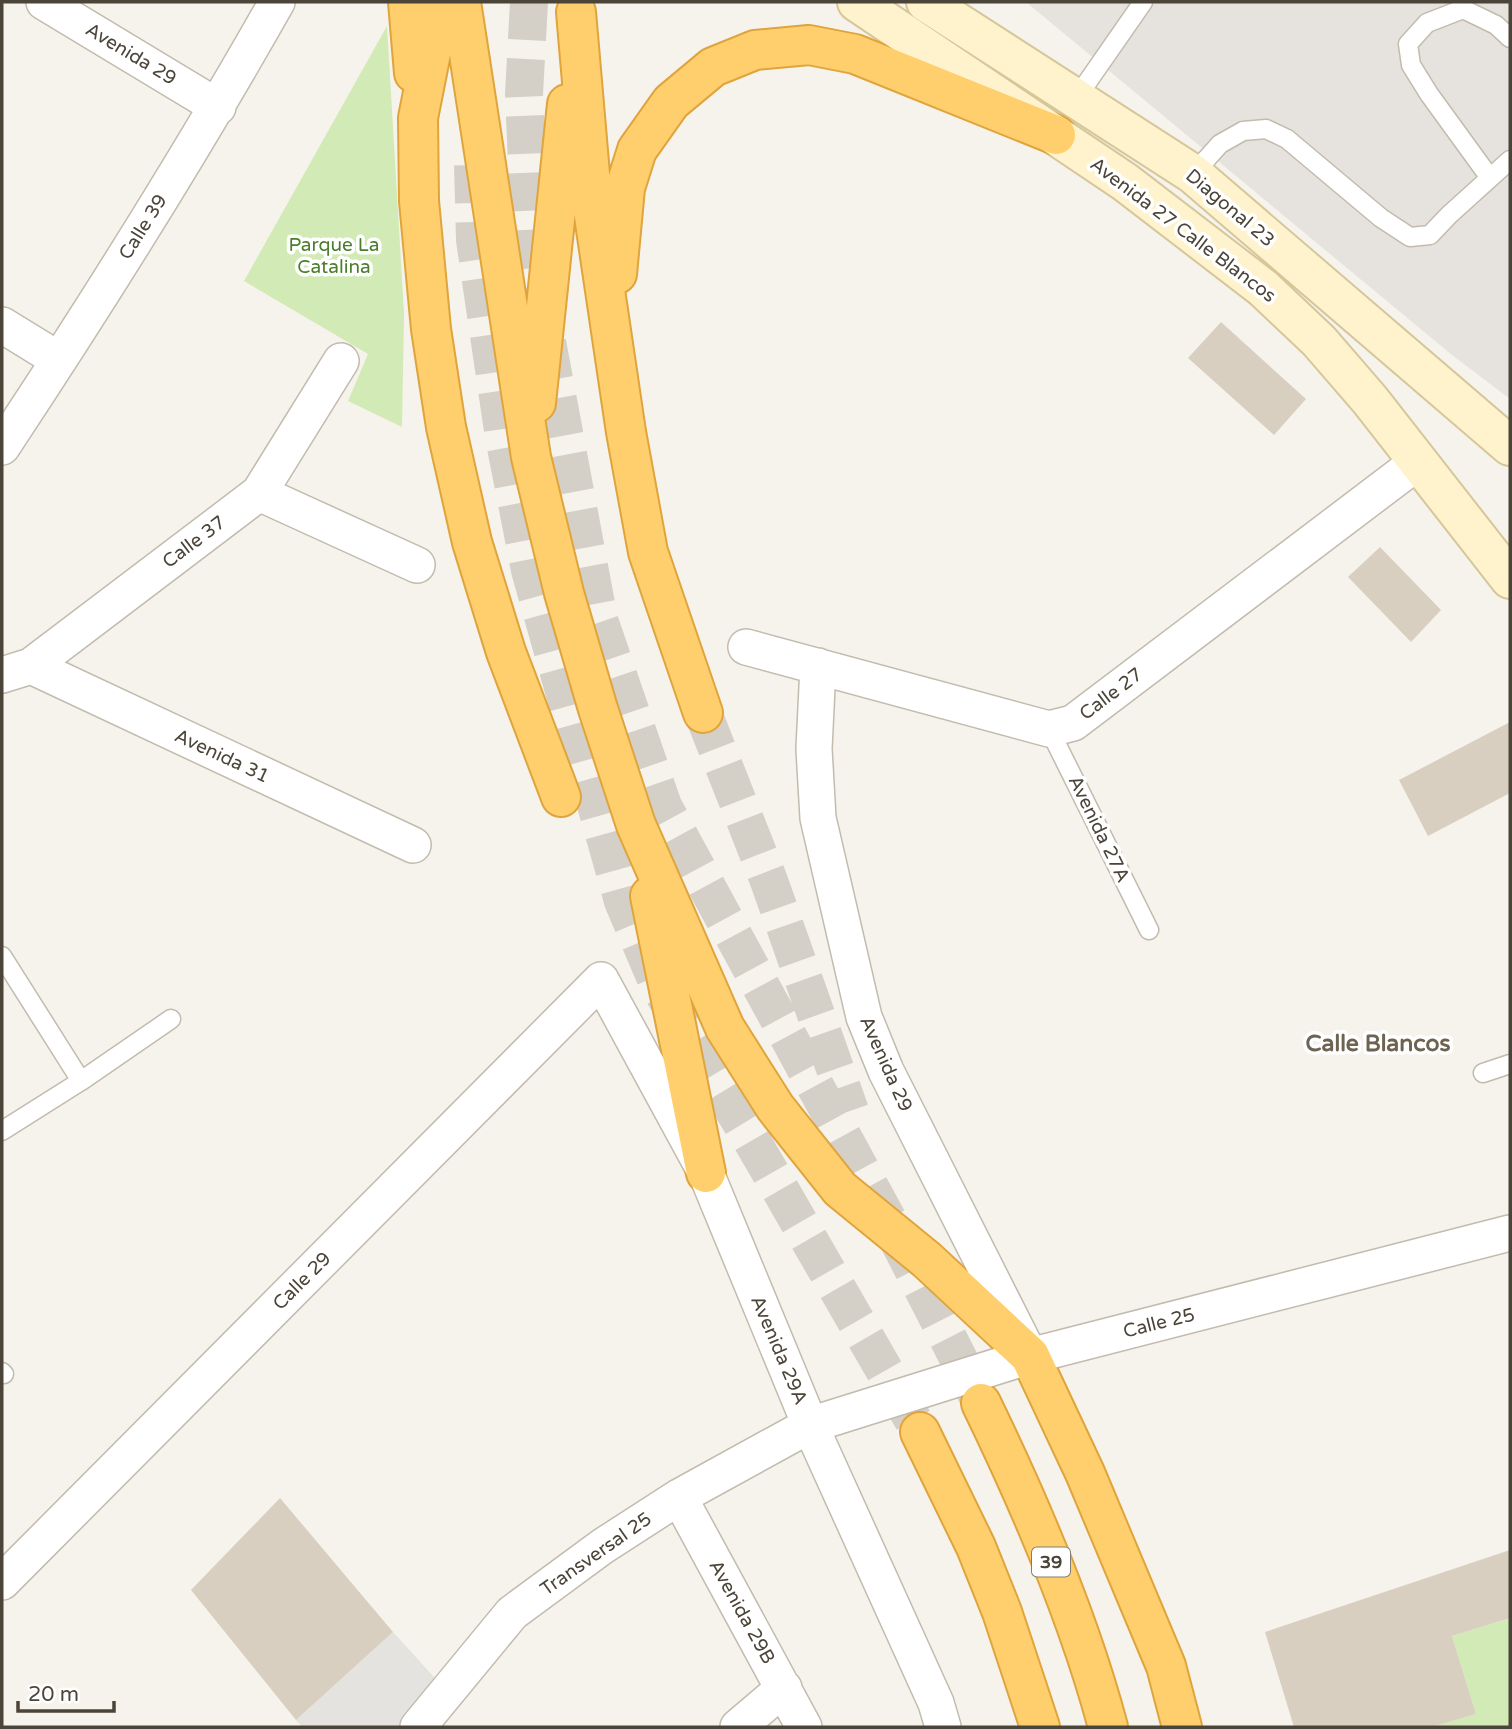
<svg xmlns="http://www.w3.org/2000/svg" width="1512" height="1729" font-family="'Varela Round',sans-serif">
<rect width="100%" height="100%" fill="#f6f3ec"/>
<path fill="#e6e2dd" d="M1026,2H1510V399L1452,355Z"/>
<path fill="#d2eab5" d="M387,26L404,313L402,427L348,401L368,354L244,281Z
M1510,1618V1727H1432L1476,1714L1452,1636Z"/>
<path fill="#e5e3e0" d="M393,1632L443,1687L409,1727H302L296,1720Z"/>
<path fill="#d8cfc1" d="M1221,322L1306,399L1274,435L1188,358Z
M1380,547L1441,610L1411,642L1348,577Z
M1510,722V793L1428,836L1399,780Z
M280,1498L393,1632L296,1720L191,1590Z
M1510,1550V1618L1452,1636L1476,1714L1432,1727H1294L1265,1632Z"/>
<g fill="none" stroke-linecap="round" stroke-linejoin="round">
<path stroke="#d4d0c8" stroke-width="38" stroke-dasharray="38 19" stroke-linecap="butt" d="M529,2L524,94L531,256L599,620L663,806L889,1222L981,1403
M473,165L475,240L504,437L530,570L623,901L659,986L751,1139L920,1432
M703,713L769,881L850,1111"/>
<g stroke="#c2bbae" stroke-width="21">
<path id="lane" d="M1077,97L1143,2
M1193,174L1220,144L1243,131L1266,129L1287,139L1381,218L1410,237L1430,235L1449,215L1510,160
M1490,178L1429,94L1411,65L1408,44L1427,23L1463,9L1496,25L1510,38
M1049,729L1149,930
M2,956L81,1081
M1483,1073L1510,1064
M2,1131L81,1081L171,1019
M2,1372L4,1374"/>
</g>
<g stroke="#c2bbae" stroke-width="38">
<path id="street" d="M44,2L218,107
M2,325L59,360
M2,447C98,302 191,154 277,2
M259,493L417,565
M746,647L1049,729L1073,723L1419,461
M31,666L413,845
M818,666L814,749L818,818L864,1017L886,1071L1027,1350
M2,675L31,666L259,493L341,361
M679,1497L804,1727
M2,1582L601,980L706,1173L810,1425L936,1703L943,1727
M418,1727L512,1613L603,1546L679,1497L810,1425L1030,1356L1510,1233
M738,1727L784,1688"/>
</g>
<g stroke="#d6c79b" stroke-width="42">
<path id="secondary" d="M857,2L1125,182L1263,288L1319,341L1370,400L1510,579
M926,2L1193,174L1510,446"/>
</g>
<g stroke="#e0a43c" stroke-width="42">
<path id="highway" d="M408,2L414,73
M441,2L418,118L419,201L431,329L446,427L472,542L506,652L561,797
M461,2L531,457L564,593L598,709L636,825L725,1028L775,1107L840,1189L927,1260L1030,1356L1085,1473L1166,1666L1182,1727
M576,12L593,209L626,432L648,552L703,713
M617,274L625,188L637,150L671,102L713,67L755,50L809,45L855,54L1056,135
M536,403L567,104
M650,896L706,1173
M981,1403C1030,1504 1079,1618 1108,1727
M920,1432L976,1547L1002,1612L1040,1727"/>
</g>
<use href="#lane" stroke="#fff" stroke-width="18"/>
<use href="#street" stroke="#fff" stroke-width="35"/>
<use href="#secondary" stroke="#fff3cd" stroke-width="38"/>
<use href="#highway" stroke="#ffcf6e" stroke-width="38"/>
</g>
<g text-anchor="middle" dominant-baseline="central" stroke-width="7" stroke-linejoin="round" paint-order="stroke">
<rect fill="#fff" stroke="#817c74" stroke-width="2" x="1032" y="1547.5" width="38" height="29" rx="5"/>
<g font-size="18" font-weight="bold" fill="#4b4439">
<text x="1051" y="1562">39</text>
</g>
<g font-size="19" fill="#4b4439" stroke="#fff">
<text transform="translate(131 54) rotate(31)">Avenida 29</text>
<text transform="translate(1230 208) rotate(40)">Diagonal 23</text>
<text transform="translate(143 227) rotate(-58)">Calle 39</text>
<text transform="translate(1183 230) rotate(37)">Avenida 27 Calle Blancos</text>
<text transform="translate(194 542) rotate(-37)">Calle 37</text>
<text transform="translate(1111 694) rotate(-37)">Calle 27</text>
<text transform="translate(222 756) rotate(25)">Avenida 31</text>
<text transform="translate(1099 829) rotate(64)">Avenida 27A</text>
<text transform="translate(886 1064) rotate(66)">Avenida 29</text>
<text transform="translate(302 1281) rotate(-45)">Calle 29</text>
<text transform="translate(1159 1323) rotate(-14)">Calle 25</text>
<text transform="translate(779 1350) rotate(67)">Avenida 29A</text>
<text transform="translate(596 1554) rotate(-35)">Transversal 25</text>
<text transform="translate(742 1612) rotate(61)">Avenida 29B</text>
</g>
<g font-size="19" fill="#4a7f2a" stroke="#fff">
<text x="334" y="245">Parque La<tspan x="334" dy="22">Catalina</tspan></text>
</g>
<g font-size="23" font-weight="bold" fill="#6e6250" stroke="#fff">
<text x="1378" y="1044">Calle Blancos</text>
</g>
</g>
<rect width="1512" height="1729" fill="none" stroke="#4b4439" stroke-width="7"/>
<path d="M18 1701v10h96v-10" fill="none" stroke="#4b4439" stroke-width="3.5"/>
<text x="28" y="1701" font-size="21" fill="#4b4439" stroke="#ffffff" stroke-width="5" paint-order="stroke">20 m</text>
</svg>
